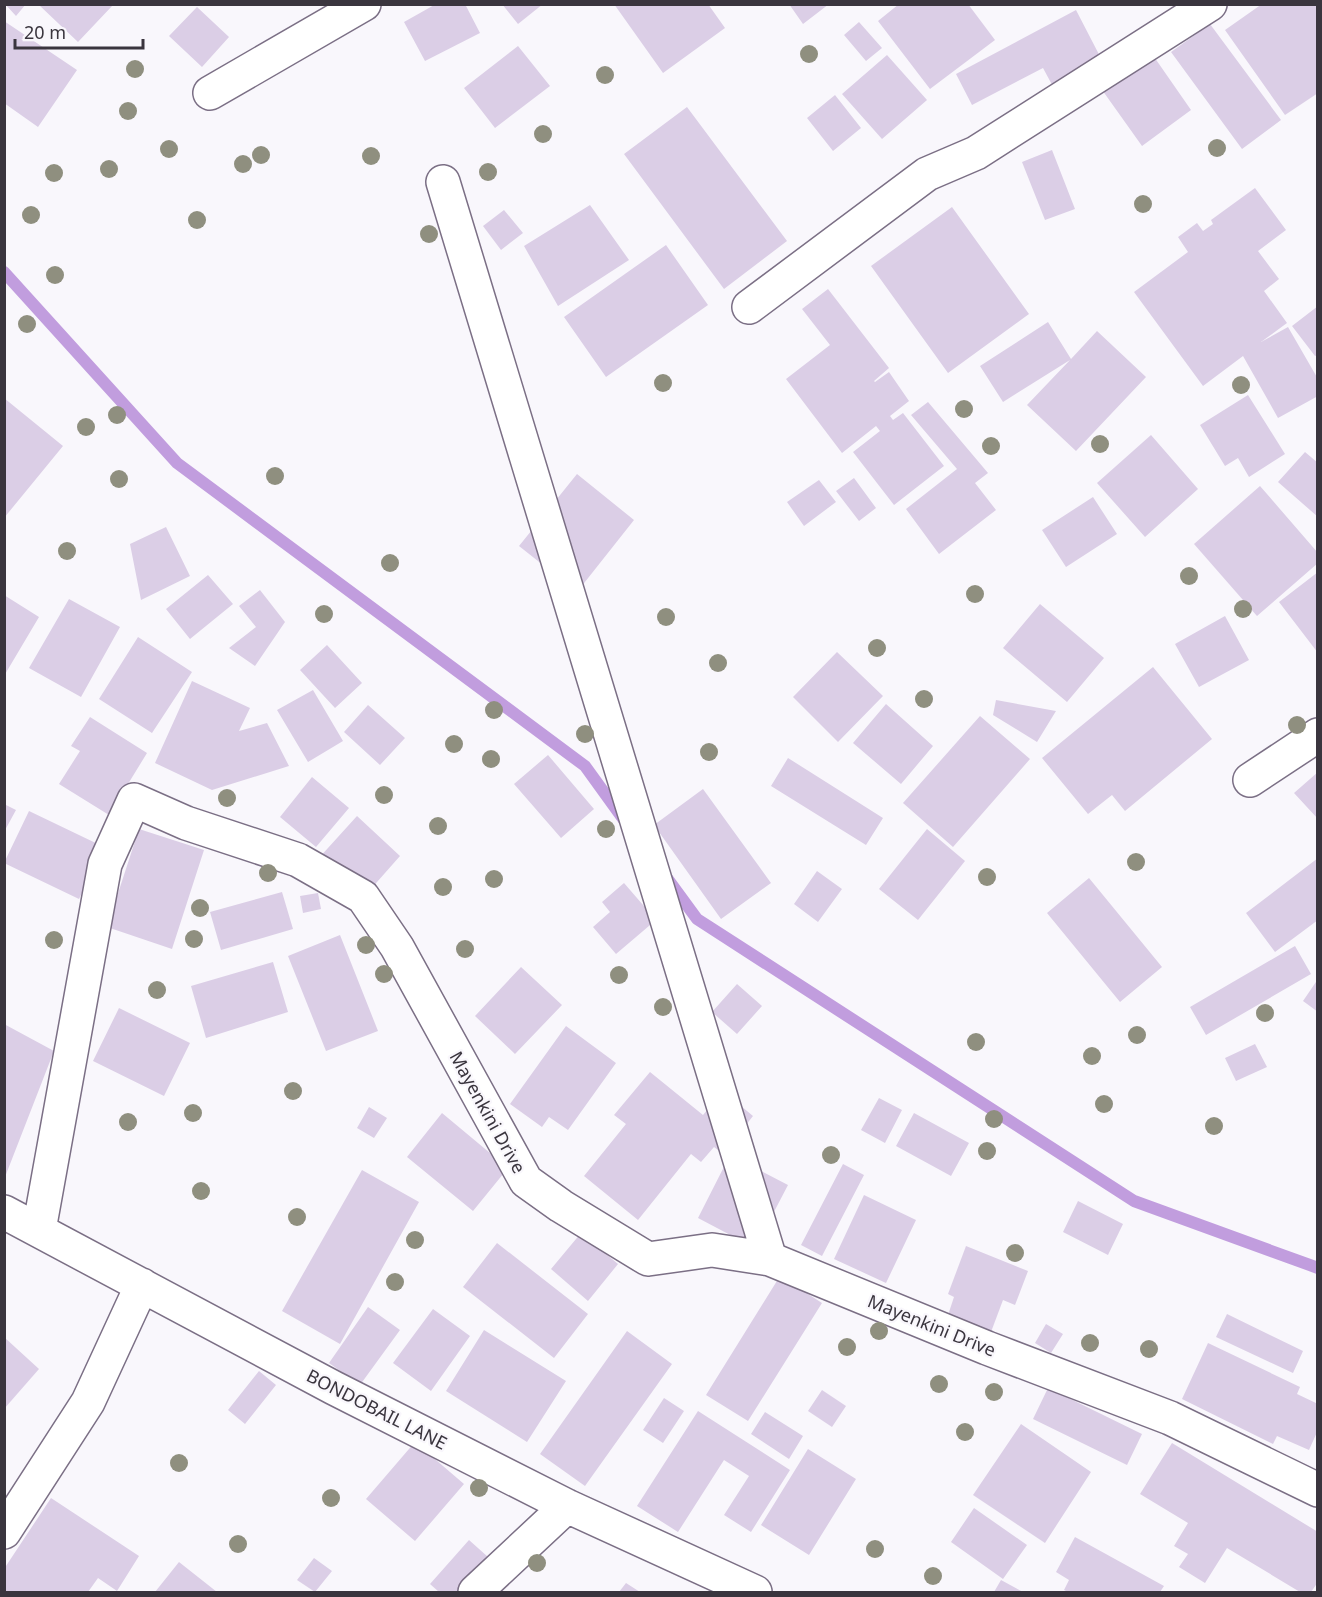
<svg xmlns="http://www.w3.org/2000/svg" width="1322" height="1597" font-family="'Noto Sans',sans-serif">
<rect width="100%" height="100%" fill="#f9f7fc"/>
<g fill="none" stroke-linecap="round" stroke-linejoin="round">
<path stroke="#c19dde" stroke-width="12" d="M4,272L177,463L585,766L624,820
M667,878L697,919L1134,1201L1318,1268"/>
</g>
<path fill="#dbcee6" d="M5,4H26L16,16Z
M436,4H465L480,33L425,61L404,22Z
M502,4H543L518,24Z
M614,4H708L725,28L663,73Z
M789,4H829L803,24Z
M899,4H968L995,40L930,89L878,21Z
M1262,4H1318V93L1285,115L1225,30Z
M39,5H113L78,42Z
M197,7L229,37L202,67L169,36Z
M1076,10L1106,68L1057,94L1043,68L972,105L956,74Z
M4,21L77,70L38,127L4,103Z
M859,22L882,48L866,61L844,35Z
M1210,24L1281,120L1242,149L1171,52Z
M518,46L550,86L495,128L464,88Z
M1150,51L1191,110L1142,146L1100,87Z
M887,55L927,100L882,139L842,94Z
M835,95L861,128L833,151L807,118Z
M687,107L787,241L724,289L624,154Z
M1052,150L1075,209L1045,220L1022,162Z
M1255,188L1286,230L1258,251L1279,279L1264,291L1287,323L1261,342L1288,327L1318,379V396L1278,418L1243,356L1203,386L1134,292L1188,252L1178,237L1197,223L1203,231L1213,224L1211,220Z
M590,205L629,260L558,306L524,246Z
M952,207L1029,314L948,373L871,266Z
M504,210L523,233L501,250L483,226Z
M666,245L708,305L606,377L564,317Z
M828,289L889,368L874,381L875,382L889,372L909,401L890,416L893,420L903,413L944,466L894,505L853,452L880,431L876,426L842,453L786,379L830,345L802,309Z
M1318,306V355L1315,356L1292,326Z
M1048,322L1071,359L1097,331L1146,377L1076,451L1027,405L1070,360L1003,402L980,366Z
M1248,395L1285,454L1249,477L1238,458L1225,466L1200,425Z
M4,398L63,446L4,518Z
M928,402L988,473L975,483L996,510L939,554L906,509L957,469L911,415Z
M1151,435L1198,489L1145,537L1097,483Z
M1305,452L1318,463V517L1278,482Z
M577,474L634,520L577,592L519,546Z
M854,478L876,508L859,521L836,491Z
M819,480L836,502L804,526L787,502Z
M1260,486L1318,553V563L1257,616L1194,544Z
M1093,497L1117,534L1066,567L1042,530Z
M166,527L190,576L141,600L130,544Z
M1318,572V653L1279,602Z
M208,575L233,604L190,639L166,609Z
M260,590L285,622L255,666L229,648L256,627L239,606Z
M4,595L39,617L4,676Z
M69,599L120,627L81,697L29,668Z
M1040,604L1104,658L1067,702L1003,648Z
M1225,616L1249,660L1199,687L1175,644Z
M138,637L192,672L152,733L99,699Z
M327,645L362,683L335,708L300,670Z
M837,652L883,696L838,742L793,697Z
M1153,667L1212,739L1125,811L1112,795L1088,814L1042,758Z
M192,681L250,708L239,731L267,723L289,766L212,790L155,763Z
M313,690L343,741L308,762L277,710Z
M996,700L1056,711L1037,742L993,715Z
M886,704L933,746L901,784L853,743Z
M368,705L405,738L380,765L344,732Z
M980,716L1030,759L953,847L903,803Z
M90,717L147,753L109,815L59,784L80,751L71,746Z
M548,755L594,809L561,838L514,784Z
M788,758L883,818L866,845L771,786Z
M1318,772V819L1294,793Z
M312,777L349,808L316,847L280,817Z
M703,789L771,883L721,919L654,825Z
M4,804L16,810L4,832Z
M29,811L104,847L79,899L4,863Z
M357,816L400,856L362,899L318,859Z
M139,829L204,850L172,949L107,927Z
M927,829L965,861L918,920L879,889Z
M1318,858V920L1275,952L1246,913Z
M817,871L842,889L818,922L794,904Z
M1089,878L1162,967L1120,1002L1047,913Z
M624,883L656,920L616,954L593,927L610,912L602,902Z
M282,892L293,929L221,950L210,912Z
M318,893L321,909L303,913L300,896Z
M340,935L378,1031L326,1051L288,956Z
M1295,946L1311,974L1206,1035L1190,1007Z
M273,962L288,1012L206,1038L191,986Z
M521,967L562,1005L515,1054L475,1016Z
M1318,979V1012L1303,1001Z
M737,984L762,1006L737,1034L712,1012Z
M119,1008L190,1043L164,1096L93,1061Z
M4,1024L54,1051L5,1177H4Z
M566,1026L616,1063L568,1130L549,1117L542,1127L510,1104Z
M1255,1044L1267,1067L1236,1081L1225,1058Z
M650,1072L703,1115L723,1091L753,1116L723,1154L714,1147L701,1162L691,1154L638,1220L584,1176L626,1124L614,1115Z
M879,1098L902,1110L885,1143L861,1130Z
M369,1107L387,1118L374,1138L357,1128Z
M442,1113L508,1168L473,1211L407,1157Z
M914,1113L969,1143L951,1176L896,1146Z
M730,1155L788,1185L755,1248L698,1218Z
M843,1164L864,1175L822,1256L801,1245Z
M362,1170L419,1202L340,1344L282,1311Z
M864,1195L916,1220L886,1283L834,1259Z
M1078,1201L1123,1224L1108,1255L1063,1232Z
M581,1233L618,1264L588,1301L551,1269Z
M497,1243L588,1314L554,1358L463,1287Z
M966,1246L1028,1271L1015,1305L1003,1300L991,1332L948,1315L954,1297L948,1294Z
M780,1276L822,1303L748,1421L706,1395Z
M368,1307L400,1330L360,1385L329,1363Z
M433,1309L470,1336L431,1391L393,1363Z
M1227,1314L1303,1351L1293,1373L1216,1337Z
M1046,1324L1063,1334L1051,1353L1035,1343Z
M484,1330L566,1381L527,1442L446,1391Z
M627,1331L672,1364L585,1486L540,1454Z
M4,1337L39,1369L4,1409Z
M1208,1343L1300,1387L1297,1394L1318,1404V1430L1309,1450L1277,1436L1273,1444L1182,1399Z
M259,1371L276,1385L245,1424L228,1410Z
M1048,1388L1142,1434L1127,1465L1033,1419Z
M822,1390L846,1406L832,1427L808,1411Z
M664,1398L684,1411L663,1443L643,1430Z
M698,1411L790,1470L751,1532L724,1515L749,1476L724,1460L678,1532L637,1506Z
M765,1412L803,1436L789,1459L751,1434Z
M1021,1424L1091,1472L1045,1543L973,1495Z
M415,1442L464,1484L415,1541L366,1499Z
M1172,1443L1318,1532V1582L1311,1592H1300L1227,1548L1205,1583L1179,1567L1188,1554L1174,1546L1188,1523L1140,1494Z
M808,1449L856,1479L809,1555L761,1525Z
M51,1498L139,1556L117,1591L98,1578L88,1592H4V1569Z
M974,1508L1027,1545L1003,1579L951,1542Z
M1075,1537L1164,1586L1160,1592H1068L1064,1590L1069,1580L1056,1572Z
M469,1540L497,1565L473,1592H439L430,1584Z
M314,1558L332,1571L315,1592L297,1580Z
M179,1562L217,1592H155Z
M1001,1580L1023,1592H994Z
M626,1583L640,1592H619Z"/>
<g fill="none" stroke-linecap="round" stroke-linejoin="round">
<g stroke="#7b6f85" stroke-width="36">
<path id="street" d="M210,93L364,4
M443,182L770,1259
M749,307L927,174L976,153L1210,4
M1250,780L1318,735
M4,1212L334,1388L567,1506L755,1592
M39,1230L105,864L134,800L186,823L298,860L363,897L397,947L526,1181L561,1206L648,1259L712,1250L770,1259L987,1348L1170,1418L1318,1490
M4,1532L88,1402L142,1285
M475,1592L567,1506"/>
</g>
<use href="#street" stroke="#fff" stroke-width="33"/>
</g>
<g fill="#8f8f7f">
<circle cx="809" cy="54" r="9"/>
<circle cx="135" cy="69" r="9"/>
<circle cx="605" cy="75" r="9"/>
<circle cx="128" cy="111" r="9"/>
<circle cx="543" cy="134" r="9"/>
<circle cx="1217" cy="148" r="9"/>
<circle cx="169" cy="149" r="9"/>
<circle cx="261" cy="155" r="9"/>
<circle cx="371" cy="156" r="9"/>
<circle cx="243" cy="164" r="9"/>
<circle cx="109" cy="169" r="9"/>
<circle cx="488" cy="172" r="9"/>
<circle cx="54" cy="173" r="9"/>
<circle cx="1143" cy="204" r="9"/>
<circle cx="31" cy="215" r="9"/>
<circle cx="197" cy="220" r="9"/>
<circle cx="429" cy="234" r="9"/>
<circle cx="55" cy="275" r="9"/>
<circle cx="27" cy="324" r="9"/>
<circle cx="663" cy="383" r="9"/>
<circle cx="1241" cy="385" r="9"/>
<circle cx="964" cy="409" r="9"/>
<circle cx="117" cy="415" r="9"/>
<circle cx="86" cy="427" r="9"/>
<circle cx="1100" cy="444" r="9"/>
<circle cx="991" cy="446" r="9"/>
<circle cx="275" cy="476" r="9"/>
<circle cx="119" cy="479" r="9"/>
<circle cx="67" cy="551" r="9"/>
<circle cx="390" cy="563" r="9"/>
<circle cx="1189" cy="576" r="9"/>
<circle cx="975" cy="594" r="9"/>
<circle cx="1243" cy="609" r="9"/>
<circle cx="324" cy="614" r="9"/>
<circle cx="666" cy="617" r="9"/>
<circle cx="877" cy="648" r="9"/>
<circle cx="718" cy="663" r="9"/>
<circle cx="924" cy="699" r="9"/>
<circle cx="494" cy="710" r="9"/>
<circle cx="1297" cy="725" r="9"/>
<circle cx="585" cy="734" r="9"/>
<circle cx="454" cy="744" r="9"/>
<circle cx="709" cy="752" r="9"/>
<circle cx="491" cy="759" r="9"/>
<circle cx="384" cy="795" r="9"/>
<circle cx="227" cy="798" r="9"/>
<circle cx="438" cy="826" r="9"/>
<circle cx="606" cy="829" r="9"/>
<circle cx="1136" cy="862" r="9"/>
<circle cx="268" cy="873" r="9"/>
<circle cx="987" cy="877" r="9"/>
<circle cx="494" cy="879" r="9"/>
<circle cx="443" cy="887" r="9"/>
<circle cx="200" cy="908" r="9"/>
<circle cx="194" cy="939" r="9"/>
<circle cx="54" cy="940" r="9"/>
<circle cx="366" cy="945" r="9"/>
<circle cx="465" cy="949" r="9"/>
<circle cx="384" cy="974" r="9"/>
<circle cx="619" cy="975" r="9"/>
<circle cx="157" cy="990" r="9"/>
<circle cx="663" cy="1007" r="9"/>
<circle cx="1265" cy="1013" r="9"/>
<circle cx="1137" cy="1035" r="9"/>
<circle cx="976" cy="1042" r="9"/>
<circle cx="1092" cy="1056" r="9"/>
<circle cx="293" cy="1091" r="9"/>
<circle cx="1104" cy="1104" r="9"/>
<circle cx="193" cy="1113" r="9"/>
<circle cx="994" cy="1119" r="9"/>
<circle cx="128" cy="1122" r="9"/>
<circle cx="1214" cy="1126" r="9"/>
<circle cx="987" cy="1151" r="9"/>
<circle cx="831" cy="1155" r="9"/>
<circle cx="201" cy="1191" r="9"/>
<circle cx="297" cy="1217" r="9"/>
<circle cx="415" cy="1240" r="9"/>
<circle cx="1015" cy="1253" r="9"/>
<circle cx="395" cy="1282" r="9"/>
<circle cx="879" cy="1331" r="9"/>
<circle cx="1090" cy="1343" r="9"/>
<circle cx="847" cy="1347" r="9"/>
<circle cx="1149" cy="1349" r="9"/>
<circle cx="939" cy="1384" r="9"/>
<circle cx="994" cy="1392" r="9"/>
<circle cx="965" cy="1432" r="9"/>
<circle cx="179" cy="1463" r="9"/>
<circle cx="479" cy="1488" r="9"/>
<circle cx="331" cy="1498" r="9"/>
<circle cx="238" cy="1544" r="9"/>
<circle cx="875" cy="1549" r="9"/>
<circle cx="537" cy="1563" r="9"/>
<circle cx="933" cy="1576" r="9"/>
</g>
<g text-anchor="middle" dominant-baseline="central" stroke-width="4.5" stroke-linejoin="round" paint-order="stroke">
<g font-size="18" fill="#3a353e" stroke="#f9f7fc">
<text transform="translate(488 1112) rotate(61)">Mayenkini Drive</text>
<text transform="translate(932 1325) rotate(22)">Mayenkini Drive</text>
<text transform="translate(377 1409) rotate(27)">BONDOBAIL LANE</text>
</g>
</g>
<rect width="1322" height="1597" fill="none" stroke="#3a353e" stroke-width="12"/>
<path d="M15 39v9h128v-9" fill="none" stroke="#3a353e" stroke-width="3"/>
<text x="24" y="39" font-size="18" fill="#3a353e" stroke="#f9f7fc" stroke-width="4.5" paint-order="stroke">20 m</text>
</svg>
